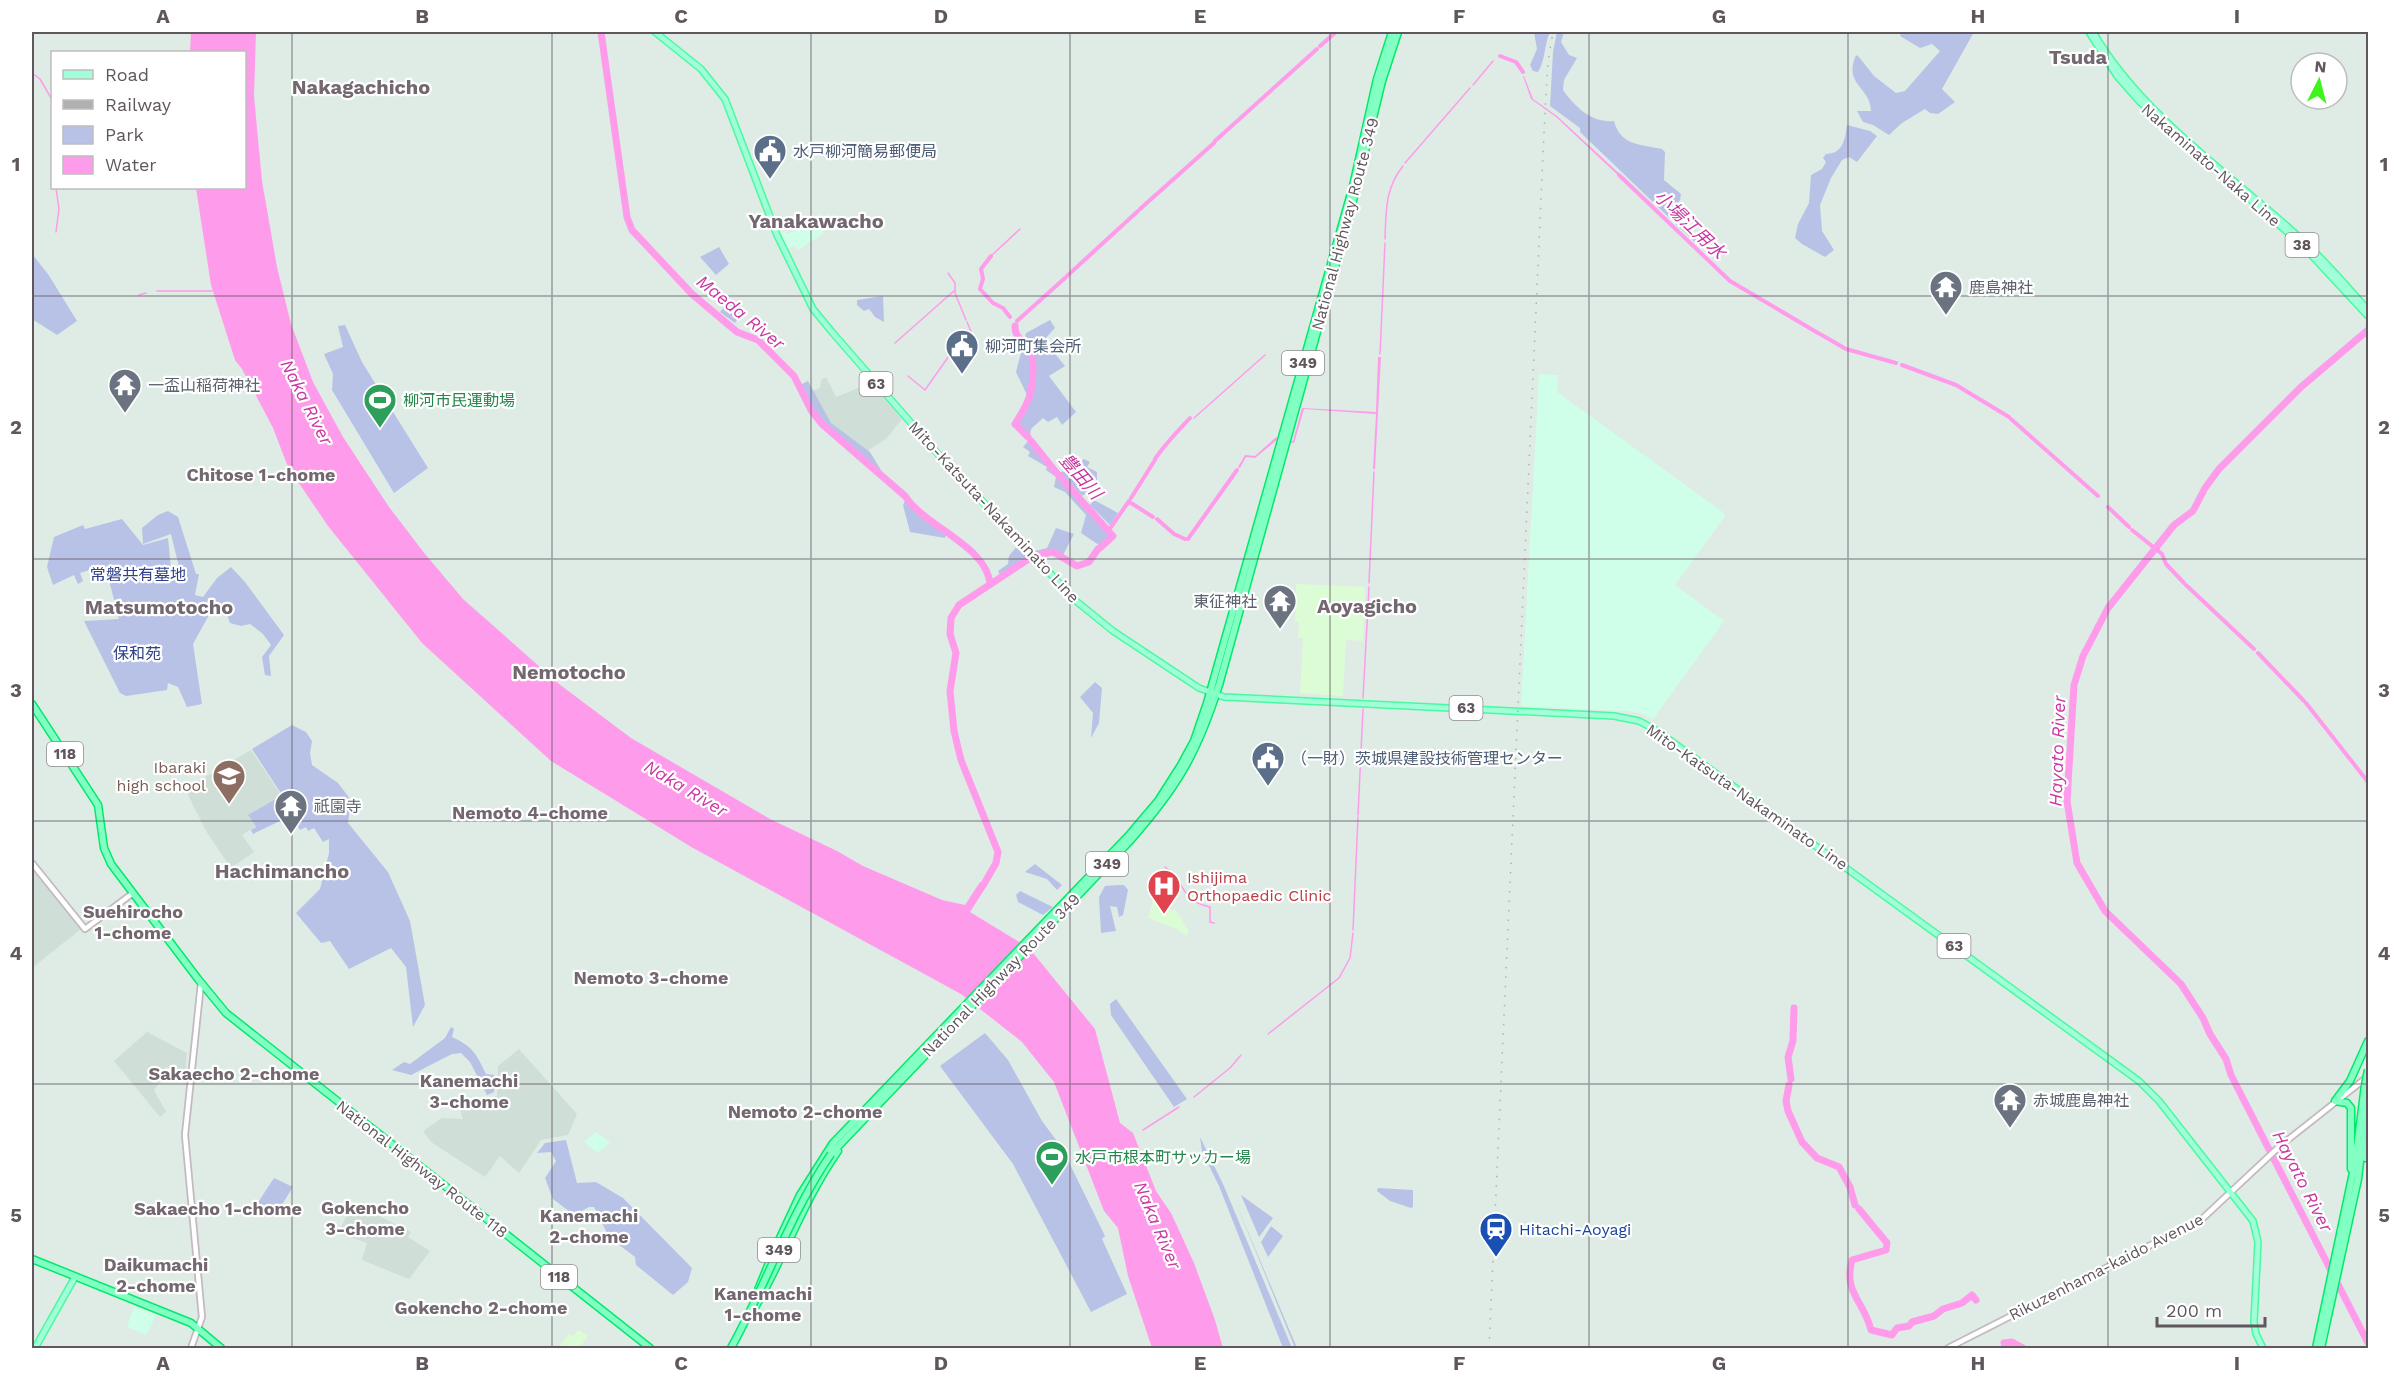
<svg xmlns="http://www.w3.org/2000/svg" width="2400" height="1380" font-family="'Work Sans','Noto Sans JP',sans-serif">
<rect width="100%" height="100%" fill="#deece5"/>
<path fill="#d0ffe9" d="M819,222L824,233L798,250L794,245L786,250L778,234L785,231L787,234Z
M1539,374L1558,375L1557,392L1724,513L1725,516L1675,585L1724,621L1653,719L1640,713L1626,711L1521,706Z
M596,1132L610,1142L598,1153L584,1142Z
M134,1307L156,1315L146,1335L127,1327Z"/>
<path fill="#cfded7" d="M826,377L836,397L871,383L902,419L886,439L864,453L825,418L812,391L820,388L821,380Z
M251,750L281,795L248,815L255,827L242,835L254,852L231,868L206,831L185,789Z
M32,867L40,874L81,929L32,968Z
M147,1032L187,1053L185,1074L166,1067L160,1078L162,1079L154,1090L166,1112L160,1117L114,1061Z
M519,1049L577,1114L568,1135L541,1140L519,1173L500,1156L485,1177L431,1142L423,1131L442,1118L463,1119L459,1107L497,1096L498,1066Z
M353,1203L411,1232L408,1237L430,1251L409,1279L362,1260L367,1243L338,1233Z"/>
<path fill="#dcfcd6" d="M1296,584L1365,587L1363,641L1346,640L1343,696L1300,693L1303,638H1298L1299,622L1295,621Z
M1154,897L1159,899L1163,912L1170,908L1172,911L1175,909L1189,931L1186,936L1177,929L1148,918Z
M579,1330L588,1336L579,1348H558L569,1334L572,1336Z"/>
<path fill="#b8c2e6" d="M1534,32H1550C1544,44 1546,59 1538,72L1533,71L1530,65L1537,49Z
M1557,32H1564L1561,42L1569,55L1577,58L1564,80L1563,90C1576,108 1592,123 1614,121C1621,146 1639,144 1662,149L1665,152L1664,180L1681,194L1680,200L1674,208L1694,236L1703,242L1702,249L1580,132V128L1550,106L1553,52Z
M1902,32H1974L1942,89L1955,102L1938,114L1930,113L1925,109L1902,123L1889,135L1873,125L1863,122L1857,111H1871C1870,86 1843,85 1856,55L1859,57L1874,76L1896,93L1905,91L1940,51L1932,44L1920,48L1900,36Z
M1847,125L1870,131L1877,136L1857,162L1849,157L1842,160L1831,178L1820,205L1822,231L1834,250L1825,257L1802,244L1795,238L1798,224L1809,203L1811,175L1822,169L1826,162L1823,158L1826,154C1843,154 1845,139 1847,125Z
M719,247L729,264L716,275L700,257Z
M32,254L48,274L77,321L57,335L32,319Z
M883,296L884,322L875,317L869,309L864,311L857,305V300Z
M736,302L743,310L738,315L739,317L735,323L720,312L727,304Z
M1050,320L1055,328L1044,340L1065,366L1049,376L1076,412L1062,425L1057,417L1048,422L1043,418L1031,429L1030,435L1018,423L1027,395L1016,372L1026,333Z
M345,325L362,362L428,468L394,493L332,390L333,374L324,354L343,347L338,326Z
M808,381L831,423L870,452L887,480L822,424L798,386Z
M1029,440L1037,447L1056,476L1110,535L1099,545L1081,533L1086,515L1065,492L1054,487L1056,477L1046,470L1047,467L1028,456L1030,452L1023,447Z
M1084,459L1090,462L1087,467L1097,472V485L1082,496L1060,472L1070,471L1075,475L1077,464Z
M906,499L912,509L946,534L945,538L910,532L903,505Z
M1094,500L1118,513L1110,525L1090,505Z
M168,511L178,517L196,574H199L195,595L203,597L217,578L231,567L245,582L284,635L269,656L271,676L265,675L262,657L271,645L263,634L250,624L241,626L230,623L227,615H209L193,644L202,704L187,707L178,687L168,683L167,690L126,696L120,693L84,621L119,619L105,565L80,573L83,581L78,584L74,575L53,585L47,567L54,537L83,525L85,529L122,519L143,545L168,538L172,579L170,581L175,580L180,571L171,534L143,544L142,528L158,515Z
M1056,528L1074,534L1063,555L1053,551L1037,554L1035,551L1047,548Z
M1017,546L1029,557L1000,575L998,571L1008,564L1009,556Z
M1095,682L1102,688L1099,723L1091,738L1093,713L1080,697Z
M292,725L306,732L312,741L310,753L312,765L338,783L351,800L348,823L388,872L410,921L425,1005L413,1027L406,967L391,948L349,969L330,941L321,943L296,913L320,889L329,853V839L323,842L314,828L308,831L306,827L300,830L294,820L290,821L288,817L253,834L251,830L256,827L248,815L282,795L252,749Z
M1035,864L1062,885L1057,890L1047,879L1025,872Z
M1118,885H1124L1128,890L1123,915L1119,917L1117,907L1110,906L1116,931L1101,933L1099,897L1105,886Z
M1020,891L1053,907L1043,915L1018,902L1016,895Z
M1116,999L1187,1099L1174,1107L1111,1015L1110,1004Z
M451,1027L454,1029L452,1037C473,1047 476,1053 486,1074L494,1075V1092L487,1095L470,1062L461,1053L452,1054L411,1075L392,1070L404,1062L410,1064L445,1038Z
M985,1033L1008,1060L1042,1121L1062,1148L1105,1236L1102,1239L1127,1294L1091,1312L1013,1164L940,1066Z
M1200,1137L1223,1184L1292,1348H1283L1219,1186L1202,1151Z
M566,1140L577,1183L596,1182L623,1198L692,1268L688,1282L673,1295L636,1265L635,1257L609,1237L594,1207H589L574,1215L553,1199L545,1178L556,1161L551,1152L537,1153L545,1143Z
M274,1178L293,1187L276,1214L255,1207Z
M1378,1188L1413,1190V1207L1411,1208L1390,1201L1377,1191Z
M1241,1195L1273,1218L1259,1237Z
M1236,1203L1297,1348H1295Z
M1271,1226L1283,1236L1268,1257L1261,1242Z"/>
<path fill="#ff9beb" d="M191,32H256L254,96L262,181L277,267L291,324L313,382L343,437L389,507L425,554L463,599L559,684L631,738L770,819L837,851L863,866L942,900L965,905L980,882L983,884L988,878L983,884L986,887L970,912L1029,948L1095,1029L1120,1123L1133,1133L1156,1191L1171,1213L1194,1263L1215,1320L1223,1348H1152L1128,1276L1118,1228L1104,1211L1054,1082L1022,1042L961,994L693,848L551,761L422,643L328,526L288,467L273,428L242,369L235,360L211,285L196,188H244V52H190Z
M1523,76H1524L1533,99L1557,116L1623,177L1622,179L1556,117L1531,99Z
M1378,357H1381L1375,469H1373L1376,414L1304,409L1294,443L1278,439L1255,458L1246,457L1240,468L1238,467L1245,455L1255,456L1275,438L1278,437L1293,441L1302,408L1376,412Z"/>
<g fill="none" stroke-linecap="round" stroke-linejoin="round">
<path stroke="#ff9beb" stroke-width="1.5" d="M32,73L40,79L51,98
M1473,85L1493,61
M1405,163L1470,88
M56,188L59,209L56,232
M1385,239C1386,212 1385,188 1403,166
M991,256L1020,229
M948,273L955,283V293L966,320
M157,291H212
M139,295L146,293
M895,343L955,290
M1380,354L1385,243
M908,376L925,390L956,346L972,334L967,322
M1194,418L1265,355
M1369,583L1374,472
M1363,698L1369,587
M1358,815L1363,709
M1165,867C1187,883 1179,900 1210,907V922L1214,923
M1353,930L1358,817
M1268,1034L1339,978L1350,958L1353,933
M1194,1097L1230,1068L1241,1055
M1143,1130L1179,1107"/>
<path stroke="#ff9beb" stroke-width="4" d="M1320,46L1336,32
M1500,56L1516,62L1523,72
M1215,141L1317,49
M1619,175L1730,281L1818,333
M1140,209L1214,143
M991,256L981,269L983,279L980,289L993,303L1003,308L1010,317
M1067,276L1138,211
M1017,321L1065,278
M1820,334L1846,349L1896,363
M1902,365L1956,385L2009,417
M2011,419L2098,496
M1155,459C1165,444 1178,431 1190,418
M1131,498L1155,460
M1131,503L1153,517
M2108,507L2129,527
M1157,519L1174,534L1185,539
M1111,527L1129,501
M2132,530L2162,554L2166,564L2184,583
M1188,539L1237,470
M2186,585L2254,649
M2258,653L2304,701
M2306,703L2368,782"/>
<path stroke="#ff9beb" stroke-width="7" d="M601,32L627,217L632,230L692,294L737,332L758,340L794,376L811,410L822,424L905,496C925,527 987,546 990,584
M1015,326C1015,339 1023,339 1029,348C1032,353 1033,362 1033,367C1033,393 1029,402 1015,424L1028,437
M2368,330L2301,387L2219,469L2205,488L2193,511L2174,525L2108,608L2083,656L2074,685L2067,801L2077,863L2105,911L2181,984L2203,1018L2210,1034L2226,1059L2231,1075L2368,1343
M1031,441L1055,471L1113,536L1100,548
M1038,555L1053,552L1077,566L1089,562L1098,549
M984,884L996,863L998,852L961,760L954,731L950,691L956,653L950,634L951,618L959,605L1030,558
M1791,1079L1788,1057L1793,1041L1794,1008
M1789,1085L1786,1101L1788,1111L1802,1142L1817,1158L1839,1167L1850,1187L1855,1205
M1859,1209L1887,1243L1886,1250L1852,1260C1843,1293 1864,1301 1871,1330L1892,1335L1897,1328L1909,1326L1912,1322L1934,1316L1943,1309L1962,1303L1972,1295L1976,1300
M2004,1343L2012,1342L2023,1348"/>
<g stroke="#c4b9c0" stroke-width="8">
<path id="secondary" d="M32,863L85,929L133,893
M191,1348L202,1317L185,1135L201,983
M1948,1348L2202,1219L2280,1146L2366,1078"/>
</g>
<g stroke="#49fa9f" stroke-width="8">
<path id="primary" d="M655,32L701,69L725,99L777,235L813,309L832,332L938,454L1076,601L1113,631L1199,688L1224,697L1614,716L1639,721L1656,730L2139,1081L2159,1101L2253,1221L2258,1242L2254,1322L2256,1334L2263,1348
M2089,32L2117,76L2140,102L2302,245L2368,316
M2093,32C2140,112 2220,167 2289,228C2318,253 2343,282 2368,310
M35,1348L75,1277"/>
</g>
<g stroke="#00ea6a" stroke-width="9">
<path id="highway" d="M32,704L98,805L104,848L111,864L198,979L226,1013L650,1348
M831,1154L1129,842C1177,788 1197,754 1219,685L1350,213L1382,81L1398,32
M2365,1158L2368,1141
M2351,1169V1108L2347,1103L2335,1101L2350,1081L2368,1041
M32,1259L191,1323L221,1348
M758,1290L773,1253L800,1195L833,1143L1130,834L1158,801L1181,765L1194,741L1207,703L1353,186L1377,79L1392,32
M753,1311C784,1258 803,1201 838,1151
M2316,1348L2355,1163L2365,1085
M2321,1348L2358,1179L2368,1093"/>
</g>
<use href="#secondary" stroke="#fff" stroke-width="4.5"/>
<use href="#primary" stroke="#a0ffd9" stroke-width="5"/>
<use href="#highway" stroke="#82ffc2" stroke-width="6"/>
<path stroke="#b1b0b1" stroke-width="1.5" stroke-dasharray="1.5 8" stroke-linecap="butt" d="M1489,1348L1545,111L1548,61L1553,32"/>
<g stroke="#00ea6a" stroke-width="9" stroke-linecap="butt">
<path id="highway-bridge" d="M2365,1085L2368,1070
M731,1348C766,1285 790,1214 831,1154"/>
</g>
<use href="#highway-bridge" stroke="#82ffc2" stroke-width="6"/>
</g>
<path fill="none" stroke="#60575e" stroke-width="1.5" stroke-opacity="0.55" d="M292,32V1348M552,32V1348M811,32V1348M1070,32V1348M1330,32V1348M1589,32V1348M1848,32V1348M2108,32V1348M32,296H2368M32,559H2368M32,821H2368M32,1084H2368"/>
<defs>
<g id="civic-pin" transform="scale(1.725)"><path d="M0 17L-7.5 6A9.5 9.5 0 1 1 7.5 6Z" fill="#5c6f8a" stroke="#fff"/><path d="M-.6-6.5H3V-4.5H.6V-3L4-1V1h2V6H-6V1h2V-1L-.6-3ZM-1.2 2.5V6h2.4V2.5Z" fill="#fff"/></g>
<g id="temple-pin" transform="scale(1.725)"><path d="M0 17L-7.5 6A9.5 9.5 0 1 1 7.5 6Z" fill="#6b7280" stroke="#fff"/><path d="M0-6L5-2H3V0L6.5 2.5H4V6H1.5V3h-3V6H-4V2.5H-6.5L-3 0V-2H-5Z" fill="#fff"/></g>
<g id="stadium-pin" transform="scale(1.725)"><path d="M0 17L-7.5 6A9.5 9.5 0 1 1 7.5 6Z" fill="#2e9e5b" stroke="#fff"/><path d="M0-5a6.5 5 0 1 0 0 10a6.5 5 0 1 0 0-10ZM-3.5-1.8h7v3.6h-7Z" fill="#fff"/></g>
<g id="school-pin" transform="scale(1.725)"><path d="M0 17L-7.5 6A9.5 9.5 0 1 1 7.5 6Z" fill="#8d6e63" stroke="#fff"/><path d="M0-5L7-2L0 1L-7-2ZM-4 1L0 2.5L4 1V4Q0 6-4 4Z" fill="#fff"/></g>
<g id="hospital-pin" transform="scale(1.725)"><path d="M0 17L-7.5 6A9.5 9.5 0 1 1 7.5 6Z" fill="#e0444e" stroke="#fff"/><path d="M-5-5h3v3.5h4V-5h3V5h-3V1.5h-4V5h-3Z" fill="#fff"/></g>
<g id="station-pin" transform="scale(1.725)"><path d="M0 17L-7.5 6A9.5 9.5 0 1 1 7.5 6Z" fill="#1a4fb4" stroke="#fff"/><path d="M-3-6H3Q5-6 5-4V2Q5 4 3 4L4.5 6H3L1.5 4h-3L-3 6H-4.5L-3 4Q-5 4-5 2V-4Q-5-6-3-6ZM-3.5-4v3h7v-3ZM-3.5 1v1.5H-2V1ZM2 1v1.5H3.5V1Z" fill="#fff"/></g>
</defs>
<g fill-rule="evenodd">
<use href="#civic-pin" x="770" y="151"/>
<use href="#temple-pin" x="1946" y="287"/>
<use href="#civic-pin" x="962" y="346"/>
<use href="#temple-pin" x="125" y="385"/>
<use href="#stadium-pin" x="380" y="400"/>
<use href="#temple-pin" x="1280" y="601"/>
<use href="#civic-pin" x="1268" y="758"/>
<use href="#school-pin" x="229" y="776"/>
<use href="#temple-pin" x="291" y="806"/>
<use href="#hospital-pin" x="1164" y="886"/>
<use href="#temple-pin" x="2010" y="1100"/>
<use href="#stadium-pin" x="1052" y="1157"/>
<use href="#station-pin" x="1496" y="1229"/>
</g>
<g text-anchor="middle" dominant-baseline="central" stroke-width="4.5" stroke-linejoin="round" paint-order="stroke">
<g fill="#fff" stroke="#90898e" stroke-width="1.5">
<rect x="2285.5" y="233" width="33" height="24" rx="4.5"/>
<rect x="1282" y="351" width="42" height="24" rx="4.5"/>
<rect x="859.5" y="372" width="33" height="24" rx="4.5"/>
<rect x="1449.5" y="696" width="33" height="24" rx="4.5"/>
<rect x="47" y="742" width="36" height="24" rx="4.5"/>
<rect x="1086" y="852" width="42" height="24" rx="4.5"/>
<rect x="1937.5" y="934" width="33" height="24" rx="4.5"/>
<rect x="758" y="1238" width="42" height="24" rx="4.5"/>
<rect x="541" y="1265" width="36" height="24" rx="4.5"/>
</g>
<g font-size="15" font-weight="bold" fill="#60575e">
<text x="2302" y="245">38</text>
<text x="1303" y="363">349</text>
<text x="876" y="384">63</text>
<text x="1466" y="708">63</text>
<text x="65" y="754">118</text>
<text x="1107" y="864">349</text>
<text x="1954" y="946">63</text>
<text x="779" y="1250">349</text>
<text x="559" y="1277">118</text>
</g>
<g font-size="16" fill="#4e5e75" stroke="#fff" text-anchor="start">
<text x="793" y="151">水戸柳河簡易郵便局</text>
<text x="985" y="346">柳河町集会所</text>
<text x="1291" y="758">（一財）茨城県建設技術管理センター</text>
</g>
<g font-size="16" fill="#60575e" stroke="#fff">
<text transform="translate(2211 165) rotate(41)">Nakaminato-Naka Line</text>
<text transform="translate(1345 224) rotate(-75)">National Highway Route 349</text>
<text transform="translate(994 512) rotate(47)">Mito-Katsuta-Nakaminato Line</text>
<text transform="translate(1747 797) rotate(35)">Mito-Katsuta-Nakaminato Line</text>
<text transform="translate(1001 975) rotate(-46)">National Highway Route 349</text>
<text transform="translate(422 1169) rotate(38)">National Highway Route 118</text>
<text transform="translate(2106 1267) rotate(-27)">Rikuzenhama-kaido Avenue</text>
</g>
<g font-size="16" fill="#5b616d" stroke="#fff" text-anchor="start">
<text x="1969" y="287">鹿島神社</text>
<text x="148" y="385">一盃山稲荷神社</text>
<text x="1257" y="601" text-anchor="end">東征神社</text>
<text x="314" y="806">祇園寺</text>
<text x="2033" y="1100">赤城鹿島神社</text>
</g>
<g font-size="16" fill="#27864d" stroke="#fff" text-anchor="start">
<text x="403" y="400">柳河市民運動場</text>
<text x="1075" y="1157">水戸市根本町サッカー場</text>
</g>
<g font-size="16" fill="#2f4088" stroke="#fff">
<text x="138" y="574">常磐共有墓地</text>
<text x="137" y="653">保和苑</text>
</g>
<g font-size="16" fill="#785e54" stroke="#fff" text-anchor="end">
<text x="206" y="767">Ibaraki<tspan x="206" dy="18">high school</tspan></text>
</g>
<g font-size="16" fill="#be3a42" stroke="#fff" text-anchor="start">
<text x="1187" y="877">Ishijima<tspan x="1187" dy="18">Orthopaedic Clinic</tspan></text>
</g>
<g font-size="16" fill="#164399" stroke="#fff" text-anchor="start">
<text x="1519" y="1229">Hitachi-Aoyagi</text>
</g>
<g font-size="18" font-style="italic" fill="#c937a0" stroke="#fff">
<text transform="translate(1690 224) rotate(44)">小場江用水</text>
<text transform="translate(741 312) rotate(39)">Maeda River</text>
<text transform="translate(307 402) rotate(63)">Naka River</text>
<text transform="translate(1081 476) rotate(49)">豊田川</text>
<text transform="translate(2057 751) rotate(-88)">Hayato River</text>
<text transform="translate(686 788) rotate(31)">Naka River</text>
<text transform="translate(2303 1181) rotate(63)">Hayato River</text>
<text transform="translate(1158 1225) rotate(67)">Naka River</text>
</g>
<g font-size="18" font-weight="bold" fill="#736870" stroke="#fff">
<text x="261" y="474">Chitose 1-chome</text>
<text x="530" y="812">Nemoto 4-chome</text>
<text x="133" y="911">Suehirocho<tspan x="133" dy="21">1-chome</tspan></text>
<text x="651" y="977">Nemoto 3-chome</text>
<text x="234" y="1073">Sakaecho 2-chome</text>
<text x="469" y="1080">Kanemachi<tspan x="469" dy="21">3-chome</tspan></text>
<text x="805" y="1111">Nemoto 2-chome</text>
<text x="365" y="1207">Gokencho<tspan x="365" dy="21">3-chome</tspan></text>
<text x="218" y="1208">Sakaecho 1-chome</text>
<text x="589" y="1215">Kanemachi<tspan x="589" dy="21">2-chome</tspan></text>
<text x="156" y="1264">Daikumachi<tspan x="156" dy="21">2-chome</tspan></text>
<text x="763" y="1293">Kanemachi<tspan x="763" dy="21">1-chome</tspan></text>
<text x="481" y="1307">Gokencho 2-chome</text>
</g>
<g font-size="20" font-weight="bold" fill="#736870" stroke="#fff">
<text x="2078" y="57">Tsuda</text>
<text x="361" y="87">Nakagachicho</text>
<text x="816" y="221">Yanakawacho</text>
<text x="1367" y="606">Aoyagicho</text>
<text x="159" y="607">Matsumotocho</text>
<text x="569" y="672">Nemotocho</text>
<text x="282" y="871">Hachimancho</text>
</g>
</g>
<rect width="2400" height="1380" fill="none" stroke="#ffffff" stroke-width="66"/>
<rect x="51" y="51" width="195" height="138" fill="#ffffff" stroke="#bfbcbf" stroke-width="1.5"/>
<rect x="63" y="70" width="30" height="9" fill="#a0ffd9" stroke="#bfbcbf" stroke-width="1.5"/>
<text x="105" y="81" font-size="18" fill="#60575e">Road</text>
<rect x="63" y="100" width="30" height="9" fill="#b1b0b1" stroke="#bfbcbf" stroke-width="1.5"/>
<text x="105" y="111" font-size="18" fill="#60575e">Railway</text>
<rect x="63" y="126" width="30" height="18" fill="#b8c2e6" stroke="#bfbcbf" stroke-width="1.5"/>
<text x="105" y="141" font-size="18" fill="#60575e">Park</text>
<rect x="63" y="156" width="30" height="18" fill="#ff9beb" stroke="#bfbcbf" stroke-width="1.5"/>
<text x="105" y="171" font-size="18" fill="#60575e">Water</text>
<g transform="translate(2319 81) rotate(6)"><circle r="28" fill="#ffffff" stroke="#bfbcbf" stroke-width="1.5"/>
<path d="M0-4.5L10 22L0 15L-10 22Z" fill="#3ef41c"/>
<text y="-9" font-size="16" font-weight="bold" text-anchor="middle" fill="#60575e">N</text>
</g>
<path d="M2157 1317v9h108v-9" fill="none" stroke="#60575e" stroke-width="3"/>
<text x="2166" y="1317" font-size="18" fill="#60575e" stroke="#ffffff" stroke-width="4.5" paint-order="stroke">200 m</text>
<rect x="33" y="33" width="2334" height="1314" fill="none" stroke="#60575e" stroke-width="2"/>
<g font-size="20" text-anchor="middle" font-weight="bold" fill="#60575e">
<text x="163" y="23">A</text>
<text x="422" y="23">B</text>
<text x="681" y="23">C</text>
<text x="941" y="23">D</text>
<text x="1200" y="23">E</text>
<text x="1459" y="23">F</text>
<text x="1719" y="23">G</text>
<text x="1978" y="23">H</text>
<text x="2237" y="23">I</text>
<text x="16" y="171">1</text>
<text x="2384" y="171">1</text>
<text x="16" y="434">2</text>
<text x="2384" y="434">2</text>
<text x="16" y="697">3</text>
<text x="2384" y="697">3</text>
<text x="16" y="960">4</text>
<text x="2384" y="960">4</text>
<text x="16" y="1222">5</text>
<text x="2384" y="1222">5</text>
<text x="163" y="1370">A</text>
<text x="422" y="1370">B</text>
<text x="681" y="1370">C</text>
<text x="941" y="1370">D</text>
<text x="1200" y="1370">E</text>
<text x="1459" y="1370">F</text>
<text x="1719" y="1370">G</text>
<text x="1978" y="1370">H</text>
<text x="2237" y="1370">I</text>
</g>
</svg>
